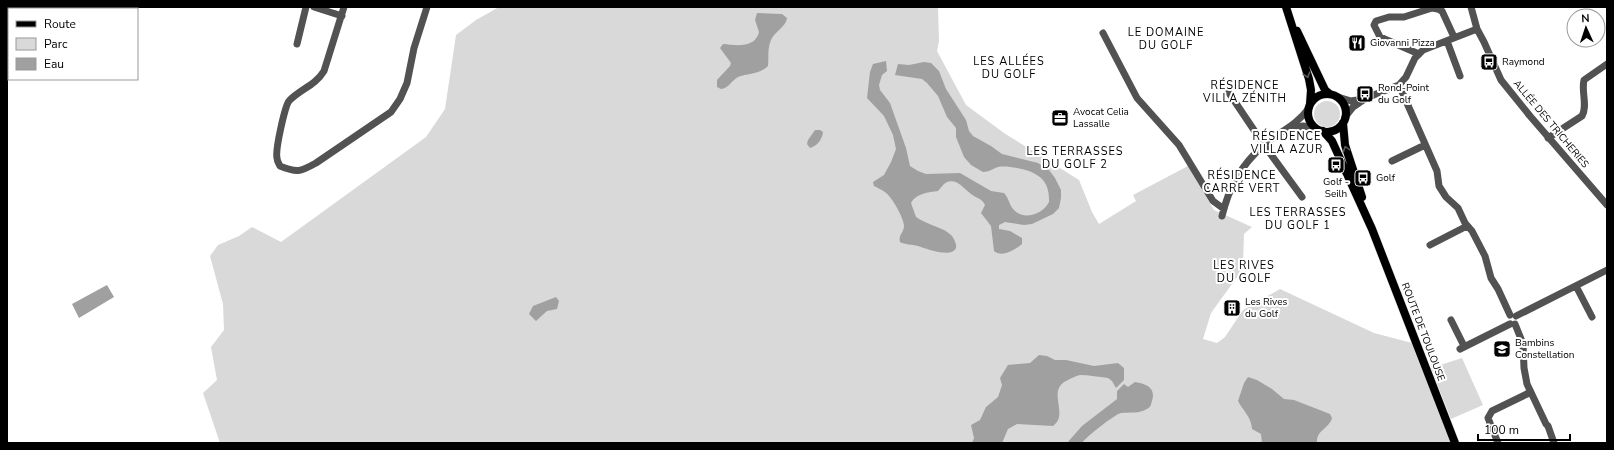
<svg xmlns="http://www.w3.org/2000/svg" width="1614" height="450" font-family="'Nunito Sans',sans-serif">
<rect width="100%" height="100%" fill="#fff"/>
<path fill="#d9d9d9" d="M499,7H938L939,41L937,51L966,105L1004,133L1079,180L1092,212L1099,224L1136,201L1133,195L1188,166L1214,210L1252,227L1244,234L1243,265L1237,277L1211,313L1203,339L1217,343L1225,337L1243,310L1280,289L1374,333L1412,343L1451,443H220L203,393L217,380L211,347L224,330L223,304L210,256L218,245L239,236L252,227L281,242L426,137L445,109L456,35L476,20Z
M1314 114a13 13 0 1 1 26 0a13 13 0 1 1-26 0Z
M1462,358L1483,405L1451,419L1431,368Z"/>
<path fill="#a0a0a0" d="M757,13L782,14L787,18C786,27 775,31 771,40C767,49 769,58 768,66C760,74 748,73 738,77C732,80 728,89 721,89L717,87V80L730,66L731,63L720,48L723,44C735,45 755,49 759,32L755,20Z
M886,61L887,71L882,75L879,85L880,90L890,103L906,148L910,166L918,171L926,174L960,173L991,191L1004,193C1009,198 1009,205 1014,210C1024,221 1043,214 1049,202C1050,179 1037,172 1017,168C1011,167 1003,166 998,167C992,169 989,172 983,172L971,165L964,157L956,137V128L947,117L938,96L927,83L922,79L895,75L898,64L909,65L924,62L931,63L939,71L946,89L966,120L969,131L973,136L991,146L1002,154L1038,163L1049,170L1055,178L1061,190V198L1059,208L1053,214L1032,224L1024,225L1005,222L999,225V229L1010,231L1022,238V244C1015,250 1002,258 994,251L991,226L981,213L985,205C982,198 976,198 971,194C963,188 955,176 944,184C942,186 940,189 938,191C929,192 915,194 911,203L916,217C927,225 944,227 952,236C954,239 957,244 956,248C951,259 925,248 918,246C912,244 905,245 900,242C898,236 903,233 904,227C905,221 894,201 889,196C885,191 880,189 874,186L873,182L884,175L891,162L896,149L893,135L884,116L867,98L870,72L873,64Z
M815,130H820L823,132C822,140 817,146 810,148L807,144L808,140Z
M107,285L114,297L79,318L72,304Z
M556,297L559,301L557,309L547,311L536,321L529,314L533,306Z
M1039,355L1047,356L1055,360H1066L1094,366L1118,363L1124,368V380L1116,388L1112,381L1108,378C1099,377 1089,375 1080,375C1075,376 1072,378 1068,380C1045,390 1070,414 1053,426L1017,424L1008,429L1002,443H972L974,438L971,425L980,420L986,407L998,397L1002,385L1000,378L1008,365L1030,363Z
M1248,377L1257,380L1272,389L1284,399L1294,400L1330,414L1332,418C1329,429 1316,430 1317,443H1262L1261,434L1252,429C1251,416 1243,411 1238,401L1244,383Z
M1135,382C1147,384 1156,388 1152,401C1151,404 1151,407 1147,409C1139,414 1130,412 1121,413C1115,414 1085,438 1082,443H1067L1082,426L1117,399V391L1124,384L1128,387Z"/>
<g fill="none" stroke-linecap="round" stroke-linejoin="round">
<g stroke="#dbdbdb" stroke-width="9">
<path id="major" d="M1286,7L1309,79L1311,90L1310,104
M1297,31L1325,90L1330,94
M1308 113a19 19 0 1 1 38 0a19 19 0 1 1-38 0Z
M1343,123L1345,145L1362,197
M1323,131L1332,141L1372,229L1455,443"/>
</g>
<path stroke="#525252" stroke-width="7" d="M314,7L342,16
M344,7L324,71C315,86 300,89 289,101C285,106 275,150 277,158C277,161 279,164 280,166C297,173 300,172 316,163L391,112L400,99L407,83L414,48L427,7
M1471,7L1477,29L1484,42L1501,80L1530,116L1607,205
M1103,33L1137,98L1179,145L1213,201L1224,209
M1447,41L1460,76
M297,44L306,7
M1419,54L1380,37L1374,25L1376,21L1389,17H1404L1432,8L1438,9L1442,11L1454,37
M1223,84L1264,145L1302,197
M1399,85L1437,171L1439,186L1446,197L1458,208L1465,223L1472,231L1485,256L1491,278L1498,289L1510,315
M1338,97L1351,101L1364,99
M1345,117L1353,107L1366,98L1399,85L1406,77L1415,58L1423,50L1477,29
M1290,129L1303,126L1315,128
M1548,138L1582,116C1588,105 1581,92 1584,80L1607,64
M1392,161L1425,145
M1222,216C1229,187 1241,165 1264,145C1280,131 1295,127 1309,108
M1430,245L1467,226
M1576,286L1592,317
M1516,316L1607,270
M1451,320L1464,346
M1515,324L1523,344L1524,368L1527,384L1546,424L1548,426L1554,443
M1460,349L1510,324
M1498,443L1488,418L1492,411L1527,394L1530,391"/>
<use href="#major" stroke="#000" stroke-width="8"/>
</g>
<defs><path id="oneway-chevron" d="M-2-3.5L2.5 0L-2 3.5" fill="none" stroke-width="1.6" stroke-linecap="round" stroke-linejoin="round"/></defs>
<g stroke="#595959">
<use href="#oneway-chevron" transform="translate(1307 75) rotate(73)"/>
<use href="#oneway-chevron" transform="translate(1346 149) rotate(-107)"/>
</g>
<defs>
<g id="restaurant-square" transform="scale(0.9)"><rect x="-9" y="-9" width="18" height="18" rx="4" fill="#000" stroke="#fff"/><path d="M-5-6h1v4h1v-4h1v4h1v-4h1v5L-1.5 .5V6h-2V.5L-5-1ZM5-6V6H3V1.5H1.5Q1.5-4 5-6Z" fill="#fff"/></g>
<g id="bus-square" transform="scale(0.9)"><rect x="-9" y="-9" width="18" height="18" rx="4" fill="#000" stroke="#fff"/><path d="M-5-6H5V4H4V6H2V4H-2V6H-4V4H-5ZM-3.5-4V0h7V-4ZM-3.5 1.2v1.5H-2V1.2ZM2 1.2v1.5H3.5V1.2Z" fill="#fff"/></g>
<g id="office-square" transform="scale(0.9)"><rect x="-9" y="-9" width="18" height="18" rx="4" fill="#000" stroke="#fff"/><path d="M-6-3h4V-5.5h4V-3h4V5H-6ZM-1-4.5V-3h2v-1.5ZM-6 0V1H6V0Z" fill="#fff"/></g>
<g id="building-square" transform="scale(0.9)"><rect x="-9" y="-9" width="18" height="18" rx="4" fill="#000" stroke="#fff"/><path d="M-4-6H4V6H1V3H-1V6H-4ZM-2.5-4.3h1.7v1.8h-1.7ZM.8-4.3h1.7v1.8H.8ZM-2.5-1h1.7V.8h-1.7ZM.8-1h1.7V.8H.8Z" fill="#fff"/></g>
<g id="school-square" transform="scale(0.9)"><rect x="-9" y="-9" width="18" height="18" rx="4" fill="#000" stroke="#fff"/><path d="M0-5L7-2L0 1L-7-2ZM-4 1L0 2.5L4 1V4Q0 6-4 4Z" fill="#fff"/></g>
</defs>
<g fill-rule="evenodd">
<use href="#restaurant-square" x="1357" y="43"/>
<use href="#bus-square" x="1489" y="62"/>
<use href="#bus-square" x="1365" y="94"/>
<use href="#office-square" x="1060" y="118"/>
<use href="#bus-square" x="1336" y="165"/>
<use href="#bus-square" x="1363" y="178"/>
<use href="#building-square" x="1232" y="308"/>
<use href="#school-square" x="1502" y="349"/>
</g>
<g text-anchor="middle" dominant-baseline="central" stroke-width="4" stroke-linejoin="round" paint-order="stroke">
<g font-size="10" fill="#000" stroke="#fff" text-anchor="start">
<text x="1370" y="43">Giovanni Pizza</text>
<text x="1502" y="62">Raymond</text>
<text x="1378" y="88">Rond-Point<tspan x="1378" dy="12">du Golf</tspan></text>
<text x="1073" y="112">Avocat Celia<tspan x="1073" dy="12">Lassalle</tspan></text>
<text x="1376" y="178">Golf</text>
<text x="1336" y="182" text-anchor="middle">Golf -<tspan x="1336" dy="12">Seilh</tspan></text>
<text x="1245" y="302">Les Rives<tspan x="1245" dy="12">du Golf</tspan></text>
<text x="1515" y="343">Bambins<tspan x="1515" dy="12">Constellation</tspan></text>
</g>
<g font-size="10" fill="#000" stroke="#fff">
<text transform="translate(1551 124) rotate(50)">ALLÉE DES TRICHERIES</text>
<text transform="translate(1423 332) rotate(69)">ROUTE DE TOULOUSE</text>
</g>
<g font-size="11" letter-spacing="1" fill="#000" stroke="#fff">
<text x="1166" y="32">LE DOMAINE<tspan x="1166" dy="13">DU GOLF</tspan></text>
<text x="1009" y="61">LES ALLÉES<tspan x="1009" dy="13">DU GOLF</tspan></text>
<text x="1245" y="85">RÉSIDENCE<tspan x="1245" dy="13">VILLA ZÉNITH</tspan></text>
<text x="1287" y="136">RÉSIDENCE<tspan x="1287" dy="13">VILLA AZUR</tspan></text>
<text x="1075" y="151">LES TERRASSES<tspan x="1075" dy="13">DU GOLF 2</tspan></text>
<text x="1242" y="175">RÉSIDENCE<tspan x="1242" dy="13">CARRÉ VERT</tspan></text>
<text x="1298" y="212">LES TERRASSES<tspan x="1298" dy="13">DU GOLF 1</tspan></text>
<text x="1244" y="265">LES RIVES<tspan x="1244" dy="13">DU GOLF</tspan></text>
</g>
</g>
<rect width="1614" height="450" fill="none" stroke="#000000" stroke-width="16"/>
<rect x="8" y="8" width="130" height="72" fill="#ffffff" stroke="#999999"/>
<rect x="16" y="21" width="20" height="6" fill="#000000" stroke="#999999"/>
<text x="44" y="28" font-size="12" fill="#000000">Route</text>
<rect x="16" y="38" width="20" height="12" fill="#d9d9d9" stroke="#999999"/>
<text x="44" y="48" font-size="12" fill="#000000">Parc</text>
<rect x="16" y="58" width="20" height="12" fill="#a0a0a0" stroke="#999999"/>
<text x="44" y="68" font-size="12" fill="#000000">Eau</text>
<g transform="translate(1586 28) rotate(357)"><circle r="19" fill="#ffffff" stroke="#999999"/>
<path d="M0-3L7 15L0 10L-7 15Z" fill="#000000"/>
<text y="-6" font-size="11" font-weight="bold" text-anchor="middle" fill="#000000">N</text>
</g>
<path d="M1478 434v6h92v-6" fill="none" stroke="#000000" stroke-width="2"/>
<text x="1484" y="434" font-size="12" fill="#000000" stroke="#ffffff" stroke-width="3" paint-order="stroke">100 m</text>
</svg>
